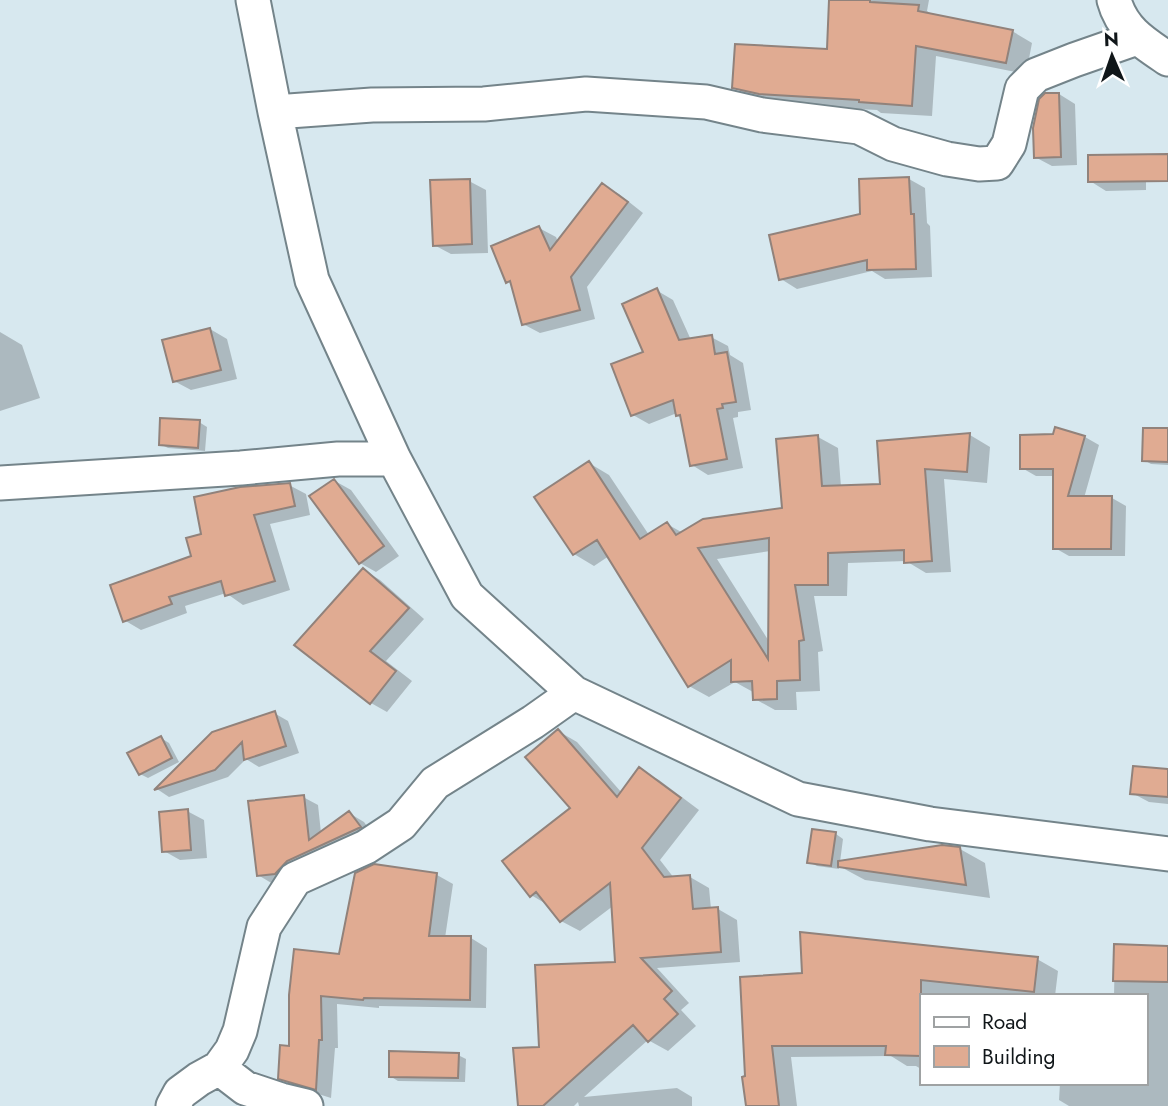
<svg xmlns="http://www.w3.org/2000/svg" width="1168" height="1106" font-family="Jost,sans-serif">
<rect width="100%" height="100%" fill="#d7e8ef"/>
<path fill="#0003" fill-rule="evenodd" d="M831,0H929L927,11L936,17L1012,31L1032,43L1026,74L936,56L932,116L881,113L877,110L780,105L754,99L734,87L828,51Z
M1059,94L1075,104L1077,165L1052,166L1035,157Z
M1146,166V190L1106,191L1090,181Z
M909,179L925,188L927,223L930,226L932,277L885,279L872,271L797,289L781,279Z
M469,181L486,190L488,253L451,254L434,245Z
M602,185L619,194L643,213L587,287L595,319L540,333L523,324L513,285L508,281L539,228L556,237L558,242Z
M656,290L673,300L691,340L711,337L728,346L730,355L743,363L751,410L738,412V417L733,418L743,468L708,475L692,465L682,417L677,413L649,424L633,415L646,353Z
M210,329L227,339L237,379L191,390L174,381Z
M0,332L22,345L40,398L0,411Z
M199,422L207,427L205,451L168,448L160,444Z
M1056,429L1085,437L1099,445L1084,498H1112L1126,506L1125,556H1069L1055,548V476H1036L1022,468L1054,436Z
M1168,430V465L1151,464L1144,460Z
M970,435L990,447L987,483L944,479L951,572L926,573L906,561L848,563L847,596H814L823,651L818,652L820,691L796,692L797,710H775L755,699L753,692L735,682L709,697L689,686L609,556L594,566L574,554L589,463L609,475L649,535L667,524L683,533L783,509L818,437L838,448L841,487L882,485L878,442ZM770,551V643L717,559Z
M335,481L351,490L399,556L376,572L360,563Z
M289,485L306,494L310,515L270,524L290,590L243,605L226,593L185,606L187,613L141,630L124,620L193,557L203,535Z
M364,570L380,580L424,619L386,661L412,681L387,712L371,703Z
M274,713L288,721L299,753L259,767L246,759L228,777L169,797L157,789L213,733Z
M558,731L577,742L622,793L640,770L659,780L699,810L660,860L674,878L690,877L709,888L711,909H718L737,920L740,962L657,968L689,1003L681,1010L696,1026L668,1051L648,1040L584,1097L677,1088L692,1097V1106H579L578,1102L574,1106H519L541,1048L617,963L613,906L580,931L561,921L548,905L531,895L572,808Z
M161,738L169,743L179,762L148,778L140,774Z
M1168,771V804L1149,802L1132,793Z
M303,797L318,805L321,833L349,813L364,822L374,836L273,884L258,875Z
M187,811L204,820L207,858L180,860L164,851Z
M836,834L843,839L840,862L960,849L985,863L990,898L865,880L839,866V869L817,866L809,862Z
M437,875L453,884L445,938H471L487,948L486,1008L379,1006V1008L337,1004L338,1048H335L331,1098L296,1087L280,1078L291,1047L340,956Z
M1115,946L1168,948V1106H1069L1059,1100L1060,1083H1145V996H1114Z
M1037,959L1058,971L1055,996H921V1069L916,1066H907L891,1056L791,1057L797,1106H748L742,979Z
M458,1055L466,1059L465,1082L398,1081L390,1076Z"/>
<path fill="#e0ab92" stroke="#91827b" stroke-width="2" fill-rule="evenodd" d="M829,0H870V2L919,5L918,11L1013,30L1006,63L916,46L912,106L859,102V100L759,94L732,88L735,44L827,49Z
M1045,93H1059L1061,157L1034,158L1033,128L1039,99Z
M1168,154V181L1088,182V155Z
M909,177L911,214H914L916,269L867,270V260L779,280L769,235L860,214L859,179Z
M470,179L472,244L433,246L430,180Z
M602,183L628,202L571,277L580,310L522,325L510,281L506,283L491,246L539,226L550,250Z
M657,288L679,340L712,335L715,354L727,352L736,402L722,404L723,408L717,409L727,459L690,466L680,415L676,416L673,400L631,416L611,364L643,352L622,304Z
M210,328L221,370L173,382L162,340Z
M160,418L200,420L198,448L159,445Z
M1055,427L1085,436L1068,496H1112L1111,549H1053V469H1020V435L1053,434Z
M1143,428H1168V462L1142,461Z
M970,433L967,472L925,469L932,561L904,563V550L828,553V585H795L804,640L799,641L800,680L777,681V699L753,700L752,681L731,682V660L688,687L597,540L573,555L534,497L589,461L640,539L667,522L676,535L703,519L782,508L776,439L818,435L822,486L880,484L877,441ZM769,538L768,659L698,548Z
M334,479L384,546L359,564L309,496Z
M290,483L295,506L254,515L275,581L225,596L221,581L169,597L172,604L123,622L110,585L191,556L186,538L201,534L194,497L240,487Z
M363,568L409,608L370,651L396,671L370,704L294,645Z
M275,711L286,746L244,760L242,742L215,770L154,790L212,732Z
M558,729L617,797L639,767L681,798L642,848L664,877L690,875L693,909L718,907L721,952L641,958L672,991L664,999L678,1014L648,1042L633,1025L543,1106H518L513,1048L539,1047L535,965L615,962L610,883L560,922L536,892L530,897L502,861L570,808L525,757Z
M161,736L172,758L139,775L127,753Z
M1133,766L1168,769V797L1130,794Z
M304,795L309,840L349,811L361,827L287,861L275,874L257,876L248,801Z
M188,809L191,850L162,852L159,812Z
M812,829L836,832L831,866L807,863Z
M942,845L960,847L966,885L838,867V861Z
M374,864L437,873L429,936H471L470,1000L364,998L363,1000L321,996L322,1040H319L316,1090L278,1079L280,1045L289,1046V995L294,949L339,954L355,873Z
M800,932L1038,957L1034,992L921,980V1056L885,1055L886,1046H772L779,1106H746L742,1077L745,1076L740,977L802,973Z
M1114,944L1168,946V982L1113,981Z
M389,1051L459,1053L458,1078L389,1077Z"/>
<g fill="none" stroke-linecap="round" stroke-linejoin="round">
<g stroke="#74848a" stroke-width="37">
<path id="minor" d="M253,0L275,112L312,280L394,459L467,596L574,693L798,799L930,824L1168,854
M1114,0C1122,30 1144,43 1168,59
M275,112L372,105L484,104L586,94L706,102L762,115L859,127L893,144L947,159L979,164L997,163L1009,144L1022,89L1036,75L1074,60L1137,38
M0,483L241,468L338,459H394
M219,1068L245,1088L281,1100L306,1106
M173,1106L180,1093L199,1079L219,1068L232,1050L240,1031L264,927L295,879L366,847L401,824L435,783L533,722L574,693"/>
</g>
<use href="#minor" stroke="#fff" stroke-width="33"/>
</g>
<rect x="920" y="994" width="228" height="91" fill="#ffffff" stroke="#9fa2a3" stroke-width="2"/>
<rect x="934" y="1017" width="35" height="10" fill="#ffffff" stroke="#9fa2a3" stroke-width="2"/>
<text x="982" y="1029" font-size="21" fill="#101619">Road</text>
<rect x="934" y="1046" width="35" height="21" fill="#e0ab92" stroke="#9fa2a3" stroke-width="2"/>
<text x="982" y="1064" font-size="21" fill="#101619">Building</text>
<g transform="translate(1112 56) rotate(358)" stroke="#ffffff" stroke-width="5" paint-order="stroke">
<path d="M0-5L12 26L0 18L-12 26Z" fill="#101619"/>
<text y="-10" font-size="19" font-weight="bold" text-anchor="middle" fill="#101619">N</text>
</g>
</svg>
